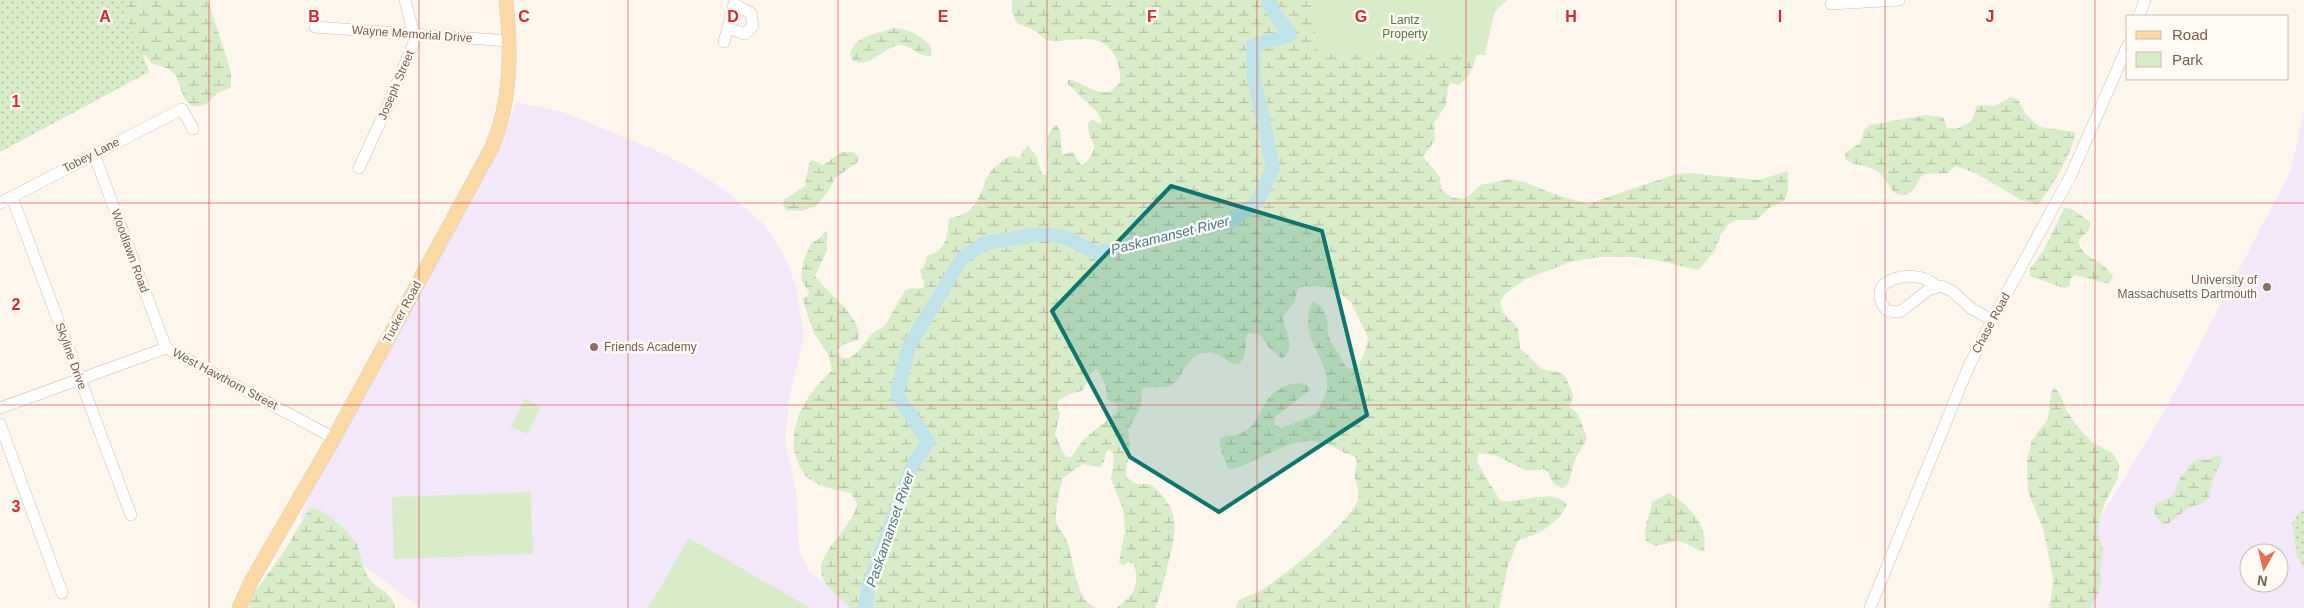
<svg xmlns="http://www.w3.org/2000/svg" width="2304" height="608" font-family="Arial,sans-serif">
<defs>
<pattern id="grass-dots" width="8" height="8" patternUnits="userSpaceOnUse" patternTransform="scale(1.25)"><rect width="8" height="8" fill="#d8ecc9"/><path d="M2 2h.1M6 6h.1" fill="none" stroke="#b4c2a5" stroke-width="1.8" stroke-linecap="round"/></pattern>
<pattern id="wetland-marsh" width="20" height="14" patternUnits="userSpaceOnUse" patternTransform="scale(1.25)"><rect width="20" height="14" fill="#d8ecc9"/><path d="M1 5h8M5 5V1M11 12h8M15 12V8" fill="none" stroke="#b4c2a5"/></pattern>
</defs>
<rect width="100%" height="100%" fill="#fdf6ec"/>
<path fill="#f3e8fa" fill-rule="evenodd" d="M516,102L563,112L655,150L692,169L725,190L765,226L777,244L787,262L796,286L804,337L789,398L785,441L796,491L799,548L809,572L845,595L853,608H421L300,518L313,486L479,177L505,134Z
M2304,111V608H2046L2168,405L2291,170ZM2249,553H2279V583H2249Z"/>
<path fill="url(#grass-dots)" d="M0,0H125L149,72L0,152Z
M2304,510V569L2297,555L2292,523L2299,513Z"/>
<path fill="url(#wetland-marsh)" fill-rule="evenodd" d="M123,0H208L231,72V88L218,93L205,105L193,106C172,93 190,70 152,64C136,46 127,24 123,0Z
M1012,0H1507C1500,6 1491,15 1486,24C1475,43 1480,72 1458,85L1451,83L1448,87L1446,105L1434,123L1435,140L1423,157L1440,177L1441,189L1451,197L1461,199L1469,196L1480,185L1509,179L1524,182L1554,194L1588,204L1673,175L1688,173L1759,180L1788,171V191L1784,201L1769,208L1756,220H1736L1729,224L1721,234L1714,252L1698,270L1655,260L1632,257H1601L1570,262L1526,279L1506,293L1500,302L1504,314L1518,328L1520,348L1542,369L1561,373L1565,376L1573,395L1570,407L1578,414L1587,439L1575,459L1568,484L1562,488L1554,484L1548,472L1544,469L1527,471L1497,456L1479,453C1478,456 1477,458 1477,461C1478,464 1499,499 1501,501C1518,504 1554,487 1567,505C1558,525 1537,535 1518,540L1508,566L1499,608H1236L1238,601C1248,595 1260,592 1269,585C1290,571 1352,521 1358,499C1360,490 1356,485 1355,477C1354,470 1358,465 1356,458C1351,453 1345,454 1339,450C1302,426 1269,457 1234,469H1228L1221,451L1219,439C1227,434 1237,437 1245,431C1265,417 1260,396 1286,386C1294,383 1302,382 1309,386L1310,390L1275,417L1274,425L1282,428L1316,414C1320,403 1329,394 1327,382C1324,349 1298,339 1312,301C1330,307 1326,323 1329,337C1331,344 1335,348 1339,354C1343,360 1343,366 1350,369L1359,364L1366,349L1368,337L1351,302L1337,291L1327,287L1304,286L1298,289L1294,303L1283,316C1283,330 1298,347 1282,359L1270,349L1260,334L1248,333C1243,342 1249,354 1239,364H1232C1215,351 1201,346 1186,366C1181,373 1179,381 1172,385C1162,390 1150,385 1142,389L1141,406L1128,430L1130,447L1126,472L1127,478L1136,484H1150C1179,507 1178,526 1169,560C1165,576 1162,593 1155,608H1116C1134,595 1140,587 1134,564L1129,562L1123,566L1119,562L1125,531L1123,509L1111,479L1114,460L1113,453L1109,450L1106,452L1104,462L1100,467L1083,464L1063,478C1060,486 1055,512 1056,520C1057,528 1066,536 1068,544C1075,564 1074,596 1095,608H850C841,599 829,590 823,579C811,556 852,530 857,504L851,493C838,490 822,488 811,480C805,477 802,471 799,465C783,430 806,393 832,371L829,356L813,331L802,298L808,296L809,292L801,280L803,262L811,243L819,239L825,231L827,232V250L815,276C825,290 866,321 858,340L842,345L837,351L842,358C858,360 863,341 873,333C877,329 883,329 886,324C890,318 902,295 905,291C912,286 916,290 923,288L924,283L920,270L925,265L927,256C946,251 947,237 949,219C975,212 976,205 985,182C989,170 1000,162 1010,156L1020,158L1023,150L1028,146L1036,155L1042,174L1047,175C1050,160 1041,136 1056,125L1060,130L1062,155L1073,152L1081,165L1085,164C1104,142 1086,141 1088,122L1093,120L1100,124L1102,120L1097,112L1068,84V80C1076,77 1092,95 1110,92L1120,83C1121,73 1119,64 1115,56C1100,28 1070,44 1046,40L1034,30L1017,23L1012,12ZM1097,369L1106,386L1107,400L1116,404L1117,412L1084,439L1071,457H1067L1063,453L1055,434L1060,414L1057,406L1059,400L1070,394L1084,390L1091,373Z
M894,28C911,29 919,35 931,46V56C919,59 909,41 895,46C880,51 870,68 853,61L850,54C854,36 879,33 894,28Z
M2011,97L2018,100L2026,115L2040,127L2075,132C2077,144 2047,197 2037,205L2021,200L1977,174L1956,166L1947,173L1924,174C1918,178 1918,185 1913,190C1894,207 1889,180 1878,172C1868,164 1854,167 1845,159V153L1861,142L1864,130L1869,125L1926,115L1943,117L1947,128L1956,129L1972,121L1977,105L1995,106Z
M842,152H853L859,157V161L835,178L828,192L816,206L801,211L786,210L783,205L784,200L805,186L809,164L812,160L823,165Z
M2064,208L2072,209L2090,222L2089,230L2079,240C2077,254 2095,258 2104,266C2108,269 2110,273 2113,276L2109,284L2075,275L2070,279V286L2064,288L2030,276V269L2045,248Z
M2054,387L2060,394L2067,412L2077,426L2092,442L2112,453L2119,463L2118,478L2105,502L2099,521L2098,533L2103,550L2100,569L2101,583L2098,594L2091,608H2050L2053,583L2052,573L2043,528L2028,492L2027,460L2032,440L2048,419L2051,393Z
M2218,455L2222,459L2213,479L2209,498L2201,504L2188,508L2168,524H2162L2153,511L2155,504L2173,496L2179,480L2193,461L2200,458L2207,460Z
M1669,493C1689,504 1709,527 1704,551C1696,551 1690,544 1682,542C1674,540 1663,545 1655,546L1646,541C1643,527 1650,516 1652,502Z
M310,508C321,506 353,534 357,544C362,555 362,567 368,577C376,590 392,591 395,608H248L253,595L285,550Z"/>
<path fill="#d8ecc9" d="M1312,0H1497L1485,55L1318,54Z
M524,399L541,407L528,434L511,427Z
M531,492L533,554L394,559L392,497Z
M689,538L810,608H648Z"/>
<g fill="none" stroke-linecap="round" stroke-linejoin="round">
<path stroke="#bfe3e8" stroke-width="14" d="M865,608L868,587L913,464L928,442L897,394L909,346L962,258L985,243L1040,234L1066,237L1096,253L1230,222L1257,202L1273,168L1254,78L1253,46L1290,35L1268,3L1270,0"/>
<g stroke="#d1beb0" stroke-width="12">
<path id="minor" d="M1831,4L1899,0
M2139,16L2145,0
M315,27L509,41
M728,28L734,4
M724,42L728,28L745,34L753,26L751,13L734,4L735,0
M94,154L166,348
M359,168L388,105L414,42V34L405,0
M12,197L131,515
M0,203L182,109L193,129
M1936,286C1922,272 1896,274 1882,286C1878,295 1880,305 1888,311L1900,312L1928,290L1941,286L1952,291L1972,309L1992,320
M0,408L166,348L334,438
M0,424L62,593
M1870,608L1968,368L1992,320L2071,175L2128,45"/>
</g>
<g stroke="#dad1cd" stroke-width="15">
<path id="major" d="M239,608L252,580L334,438L492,147C512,100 511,50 506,0"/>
</g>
<use href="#minor" stroke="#fff" stroke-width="11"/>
<use href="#major" stroke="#fbd9a5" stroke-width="14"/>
</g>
<path fill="#0f766e" fill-opacity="0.2" stroke="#0f766e" stroke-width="4" stroke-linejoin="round" d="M1171,186L1322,231L1367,415L1219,512L1130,457L1052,311Z"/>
<path fill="none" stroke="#d62828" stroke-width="1" stroke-opacity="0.55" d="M209,0V608M419,0V608M628,0V608M838,0V608M1047,0V608M1257,0V608M1466,0V608M1676,0V608M1885,0V608M2095,0V608M0,203H2304M0,405H2304"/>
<g fill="#8d6e63" stroke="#fffaf3" stroke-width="2">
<circle cx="2267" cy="287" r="5"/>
<circle cx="594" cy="347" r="5"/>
</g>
<g text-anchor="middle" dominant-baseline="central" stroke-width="5" stroke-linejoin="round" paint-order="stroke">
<g font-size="12" fill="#537a41" stroke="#fffaf3">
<text x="1405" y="20">Lantz<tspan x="1405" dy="14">Property</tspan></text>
</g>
<g font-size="12" fill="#7a5c4d" stroke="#fffaf3">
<text transform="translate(412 34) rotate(4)">Wayne Memorial Drive</text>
<text transform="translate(396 85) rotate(-67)">Joseph Street</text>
<text transform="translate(91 155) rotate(-27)">Tobey Lane</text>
<text transform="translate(130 251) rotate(70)">Woodlawn Road</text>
<text transform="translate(402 312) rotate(-62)">Tucker Road</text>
<text transform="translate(1991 323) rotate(-62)">Chase Road</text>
<text transform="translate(71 356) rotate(70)">Skyline Drive</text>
<text transform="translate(225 379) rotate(28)">West Hawthorn Street</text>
</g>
<g font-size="12" fill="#785e54" stroke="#fffaf3" text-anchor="end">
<text x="2257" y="280">University of<tspan x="2257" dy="14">Massachusetts Dartmouth</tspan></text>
<text x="604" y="347" text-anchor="start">Friends Academy</text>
</g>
<g font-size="14" font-style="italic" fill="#437c86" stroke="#fffaf3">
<text transform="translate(1170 235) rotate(-14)">Paskamanset River</text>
<text transform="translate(890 529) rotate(-71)">Paskamanset River</text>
</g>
</g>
<g font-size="16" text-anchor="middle" font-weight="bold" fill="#d62828" stroke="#fffaf3" stroke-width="5" stroke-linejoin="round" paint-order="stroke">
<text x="105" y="22">A</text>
<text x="314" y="22">B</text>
<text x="524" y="22">C</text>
<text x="733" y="22">D</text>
<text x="943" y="22">E</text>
<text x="1152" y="22">F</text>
<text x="1361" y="22">G</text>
<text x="1571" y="22">H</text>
<text x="1780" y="22">I</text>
<text x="1990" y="22">J</text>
<text x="16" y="107">1</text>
<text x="16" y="310">2</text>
<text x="16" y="512">3</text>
</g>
<rect x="2126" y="15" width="162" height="65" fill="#fffaf3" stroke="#cabbb1"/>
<rect x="2136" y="31" width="25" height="8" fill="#fbd9a5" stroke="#cabbb1"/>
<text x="2172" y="40" font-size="15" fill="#7a5c4d">Road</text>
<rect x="2136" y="52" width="25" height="15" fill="#d8ecc9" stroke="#cabbb1"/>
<text x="2172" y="65" font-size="15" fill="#7a5c4d">Park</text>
<g transform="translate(2264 568) rotate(188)"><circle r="24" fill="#fffaf3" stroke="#cabbb1"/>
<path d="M0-4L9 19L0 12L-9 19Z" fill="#e76f51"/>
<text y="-8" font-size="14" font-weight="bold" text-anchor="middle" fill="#7a5c4d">N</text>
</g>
</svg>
